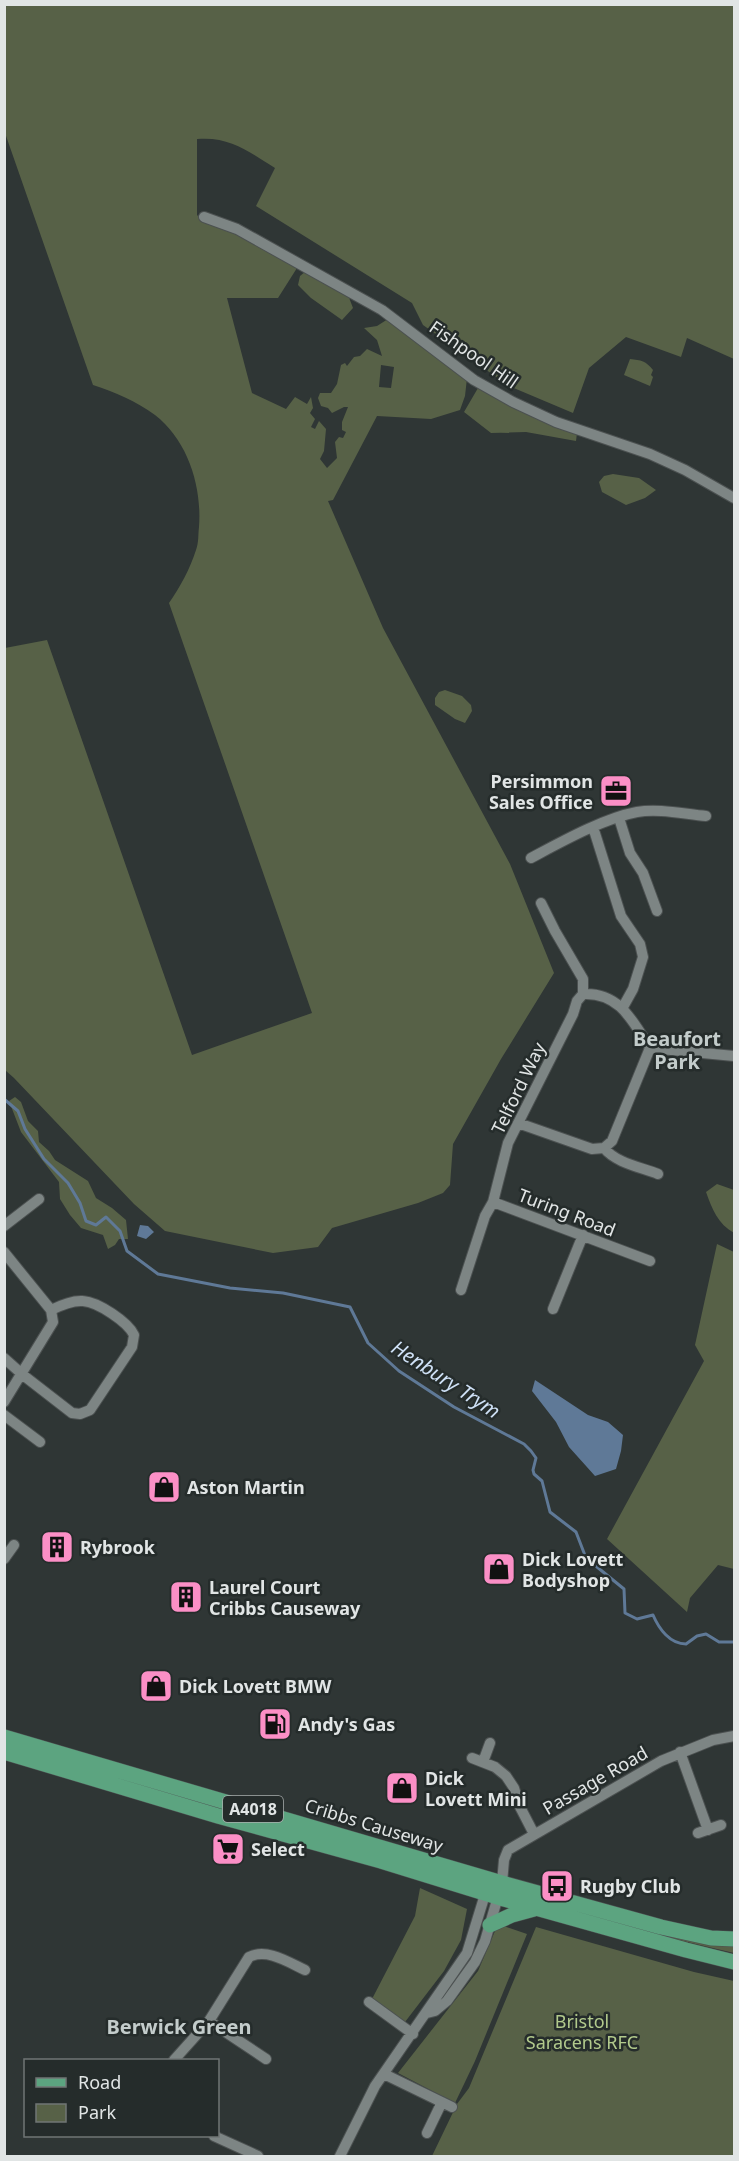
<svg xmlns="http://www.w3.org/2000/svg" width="739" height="2161" font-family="'Noto Sans',sans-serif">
<rect width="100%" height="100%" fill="#2f3635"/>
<path fill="#576147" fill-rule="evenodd" d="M5,5H734V359L687,338L681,357L626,337L589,368L573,413L509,386L423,325L412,303L256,206L275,168C249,152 230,136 197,139V215L205,223L236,233L297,268L278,298H227L252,393L286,409L295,397L307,404L311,397L313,408L310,413L315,419L311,427L315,429L319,421L326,429L324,451L320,459L327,468L337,458L335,442L339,437L343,438L346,432L342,430V422L348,407H344L332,413L328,408L321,406L318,398L320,393H331L337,384L341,365L345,363L347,366L354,357L360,356L367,349L382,356L377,340L364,328L377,326L388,319L467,378L465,396L460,410L431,419L377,416L333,500L328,501L383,628L510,864L554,973L501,1059L453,1144L450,1185L443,1193L418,1203L332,1228L318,1247L273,1253L165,1231L134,1204L14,1078L5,1070V648L47,640L192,1055L312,1013L169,603C180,587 190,569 196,550C199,542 198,534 199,527C202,486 188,441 155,415C136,401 115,392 93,385L5,133ZM381,365L394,367L391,388L379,387Z
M306,271L348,295L353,308L342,320L311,298L298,285L300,276Z
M630,359C641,360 646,361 653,370L651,375L653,377L650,386L624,375Z
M478,388H481L577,433L576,441L526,432L491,433L464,412Z
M613,474L639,478L656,490L645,498L626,505L602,492L599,482L604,476Z
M445,690L462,696L471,705L472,711L465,723L455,719L435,705V698L439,692Z
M15,1097L21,1102L28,1121L38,1131L39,1142L49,1151L55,1160L88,1181L96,1198L112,1208L126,1220L128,1239H119L115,1245L108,1249L103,1235L81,1228L70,1215L60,1199L59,1182L21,1132L9,1101Z
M717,1184L734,1190V1233C718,1224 712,1209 706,1192Z
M717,1244L734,1252V1569L718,1565L690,1598L687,1612L607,1539L704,1361L695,1345Z
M420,1888L467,1909L461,1940L444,1971L405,2022L372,1999L415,1916Z
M498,1924L527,1934L475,2061L455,2103L398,2073L478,1971Z
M536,1927L694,1972L734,1981V2156H432L457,2104L469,2088Z
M672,1934L734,1945V1953L670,1938Z"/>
<path fill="#5f7997" d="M140,1225L148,1226L154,1232L146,1239L137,1236Z
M535,1380L588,1415L608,1422L623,1435L621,1451L616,1469L595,1476L569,1447L556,1422L532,1391Z"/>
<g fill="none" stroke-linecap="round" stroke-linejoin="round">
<path stroke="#5f7997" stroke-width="3" d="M4,1099L18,1111L25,1129L44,1159L68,1183L80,1203L86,1221L96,1225L106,1217L120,1231L127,1251L158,1274L230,1288L283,1293L350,1307L368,1343L399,1371L454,1407L524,1444L531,1451L536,1458L533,1470L534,1474L542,1481L550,1512L576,1532L586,1558L624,1589L625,1613L637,1619L653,1615C659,1629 670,1644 686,1644L697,1636L706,1634L719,1642H734"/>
<g stroke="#4c5151" stroke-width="12">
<path id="minor" d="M204,217L237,229L382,310L474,380L513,402L556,422L650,454L685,470L734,498
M619,818L630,853L643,873L657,911
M593,827L621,916L640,944L643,957L633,989L623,1007
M531,858C561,842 604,818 637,812C658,808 684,814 706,816
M541,903L555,931L583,979V994
M650,1048L734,1056
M518,1123L592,1149L604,1148L612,1141L650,1048
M604,1148C616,1163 640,1167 658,1174
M493,1202L650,1261
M4,1226L39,1199
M4,1252L51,1310L53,1322L4,1402
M461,1290L485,1216L493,1202L508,1143L573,1014L577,1001L583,994C620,992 633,1022 650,1048
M553,1309L583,1235
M4,1358L23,1375L72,1413L80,1414L90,1410L132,1347L134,1335C128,1322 98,1302 83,1301C72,1300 61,1305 51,1310
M4,1415L40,1442
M4,1559L14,1545
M680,1752L708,1830
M472,1758L495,1767L506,1776L514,1788L519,1805L534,1834
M483,1762L490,1743
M698,1833L721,1825
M369,2002L413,2034
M427,2013L435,2011L447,2001L475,1962L485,1941L502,1883L504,1860L508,1850L661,1761L713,1740L734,1736
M209,2021L266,2059
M174,2060L209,2021L249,1957C267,1948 288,1962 305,1970
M384,2074L452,2107
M427,2133L442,2102
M214,2136L258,2156
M340,2156L375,2086L467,1953L487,1888"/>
</g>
<g stroke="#4c5151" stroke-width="16">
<path id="primary" d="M4,1737L502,1883L661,1927L711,1938L734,1939
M4,1752L218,1816L381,1861L504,1899L686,1950L734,1962
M490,1925L512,1915L534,1909"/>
</g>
<use href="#minor" stroke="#7d8584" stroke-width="10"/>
<use href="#primary" stroke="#5ca480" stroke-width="15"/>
</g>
<defs>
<g id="office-square" transform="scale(1.725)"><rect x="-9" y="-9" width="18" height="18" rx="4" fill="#fb8fc6" stroke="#252c2b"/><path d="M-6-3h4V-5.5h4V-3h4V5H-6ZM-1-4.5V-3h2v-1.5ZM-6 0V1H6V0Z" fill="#111"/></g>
<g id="shop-square" transform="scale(1.725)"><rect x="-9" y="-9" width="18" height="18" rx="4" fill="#fb8fc6" stroke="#252c2b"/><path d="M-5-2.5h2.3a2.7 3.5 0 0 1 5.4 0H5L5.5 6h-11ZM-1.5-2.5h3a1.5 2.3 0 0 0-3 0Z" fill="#111"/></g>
<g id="building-square" transform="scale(1.725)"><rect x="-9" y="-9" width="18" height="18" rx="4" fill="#fb8fc6" stroke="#252c2b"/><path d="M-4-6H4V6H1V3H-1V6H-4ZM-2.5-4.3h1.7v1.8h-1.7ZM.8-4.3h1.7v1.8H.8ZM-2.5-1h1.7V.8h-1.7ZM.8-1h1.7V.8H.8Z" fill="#111"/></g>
<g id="fuel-square" transform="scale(1.725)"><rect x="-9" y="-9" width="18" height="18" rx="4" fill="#fb8fc6" stroke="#252c2b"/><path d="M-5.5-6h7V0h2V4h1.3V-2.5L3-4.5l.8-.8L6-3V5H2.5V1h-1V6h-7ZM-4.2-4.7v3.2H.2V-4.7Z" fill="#111"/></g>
<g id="supermarket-square" transform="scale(1.725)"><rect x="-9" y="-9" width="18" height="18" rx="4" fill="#fb8fc6" stroke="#252c2b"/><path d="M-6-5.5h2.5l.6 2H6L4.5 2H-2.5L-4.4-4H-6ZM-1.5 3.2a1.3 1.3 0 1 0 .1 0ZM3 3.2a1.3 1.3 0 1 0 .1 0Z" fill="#111"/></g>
<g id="bus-square" transform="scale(1.725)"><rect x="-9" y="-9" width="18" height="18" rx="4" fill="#fb8fc6" stroke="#252c2b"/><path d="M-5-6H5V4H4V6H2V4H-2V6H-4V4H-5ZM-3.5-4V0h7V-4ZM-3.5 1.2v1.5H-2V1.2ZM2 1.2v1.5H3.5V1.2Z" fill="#111"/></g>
</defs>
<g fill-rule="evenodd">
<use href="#office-square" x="616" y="791"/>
<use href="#shop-square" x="164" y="1487"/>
<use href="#building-square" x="57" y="1547"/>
<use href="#shop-square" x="499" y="1569"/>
<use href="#building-square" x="186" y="1597"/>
<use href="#shop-square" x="156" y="1686"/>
<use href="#fuel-square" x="275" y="1724"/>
<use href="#shop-square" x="402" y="1788"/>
<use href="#supermarket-square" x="228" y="1849"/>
<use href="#bus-square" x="557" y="1886"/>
</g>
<g text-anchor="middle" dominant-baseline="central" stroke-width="5" stroke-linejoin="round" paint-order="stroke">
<rect fill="#252c2b" stroke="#a9aead" stroke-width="1.5" x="223" y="1796" width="60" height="26" rx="4.5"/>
<g font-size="16" font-weight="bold" fill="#e1e5e5">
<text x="253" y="1809">A4018</text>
</g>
<g font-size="18" fill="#e1e5e5" stroke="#252c2b">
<text transform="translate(474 354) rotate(35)">Fishpool Hill</text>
<text transform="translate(518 1088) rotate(-64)">Telford Way</text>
<text transform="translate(567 1212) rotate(21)">Turing Road</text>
<text transform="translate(595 1780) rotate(-30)">Passage Road</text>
<text transform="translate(374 1825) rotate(17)">Cribbs Causeway</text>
</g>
<g font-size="18" font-weight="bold" fill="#e1e5e5" stroke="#252c2b" text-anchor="start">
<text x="593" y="781" text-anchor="end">Persimmon<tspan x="593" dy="21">Sales Office</tspan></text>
<text x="187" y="1487">Aston Martin</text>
<text x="80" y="1547">Rybrook</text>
<text x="522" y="1559">Dick Lovett<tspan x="522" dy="21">Bodyshop</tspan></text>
<text x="209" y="1587">Laurel Court<tspan x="209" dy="21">Cribbs Causeway</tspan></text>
<text x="179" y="1686">Dick Lovett BMW</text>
<text x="298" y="1724">Andy's Gas</text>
<text x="425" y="1778">Dick<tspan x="425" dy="21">Lovett Mini</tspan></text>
<text x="251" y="1849">Select</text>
<text x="580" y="1886">Rugby Club</text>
</g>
<g font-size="18" fill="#b2ca8c" stroke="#252c2b">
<text x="582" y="2021">Bristol<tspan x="582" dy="21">Saracens RFC</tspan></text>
</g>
<g font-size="20" font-weight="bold" fill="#c3cccb" stroke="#252c2b">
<text x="677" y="1038">Beaufort<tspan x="677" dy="23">Park</tspan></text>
<text x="179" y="2026">Berwick Green</text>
</g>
<g font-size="20" font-style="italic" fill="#cfe1f6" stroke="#252c2b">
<text transform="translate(446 1379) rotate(33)">Henbury Trym</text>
</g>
</g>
<rect width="739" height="2161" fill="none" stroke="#e1e5e5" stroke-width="12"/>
<rect x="24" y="2059" width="195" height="78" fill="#252c2b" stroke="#707675" stroke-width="1.5"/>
<rect x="36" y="2078" width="30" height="9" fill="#5ca480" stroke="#707675" stroke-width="1.5"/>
<text x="78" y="2089" font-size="18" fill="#e1e5e5">Road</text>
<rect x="36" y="2104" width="30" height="18" fill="#576147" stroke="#707675" stroke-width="1.5"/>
<text x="78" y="2119" font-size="18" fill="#e1e5e5">Park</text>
</svg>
